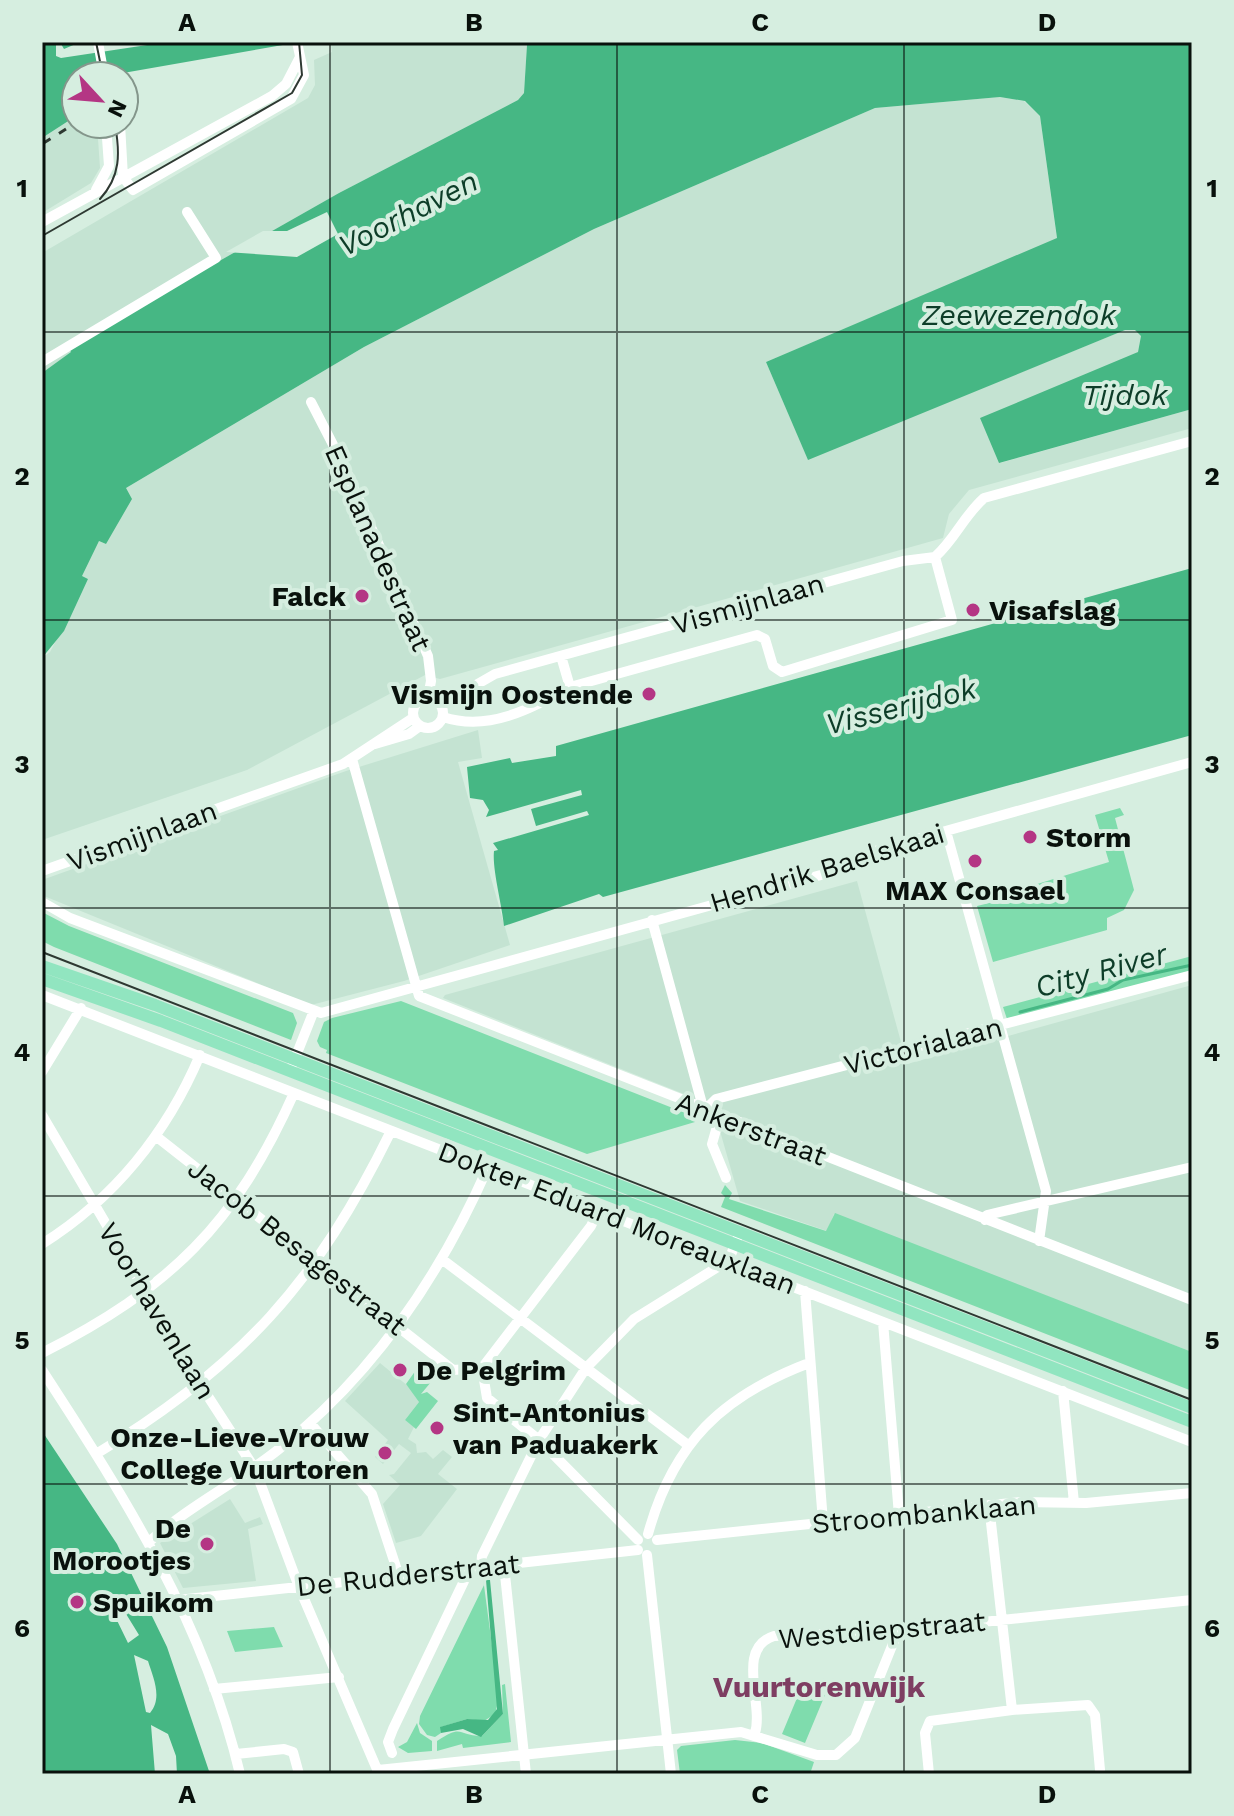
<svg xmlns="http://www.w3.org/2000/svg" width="1234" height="1816" font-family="'Work Sans',sans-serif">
<rect width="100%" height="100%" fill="#d6eee0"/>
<path fill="#c4e3d2" d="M331,42H524L527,45L524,93L518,100L339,193L68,347L72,352L42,373V253L308,98L315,85L314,60L332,52Z
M1000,97L1024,101L1040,116L1057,239L766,362L808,459L1125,330H1135L1141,336L1138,352L1000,463L1192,409V428L969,490L949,514L943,538L440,679L425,675L247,770L42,840V658L50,652L88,579L81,576L99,541L106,544L126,488L364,347L594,229L875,108Z
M76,116V124H97L100,168L91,183L42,213V138Z
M478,730L482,758L458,762L510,945L404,981L311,1005L44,896L42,880L346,771Z
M857,881L907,1064L1192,985V1352L834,1214L827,1231L740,1201L720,1131L684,1094L443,998L445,995Z
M380,1363L414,1391L419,1402L405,1420L414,1427L408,1439L416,1444L417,1453L426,1452L433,1459L443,1450L452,1457L438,1474L457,1489L421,1536L396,1543L383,1504L400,1485L389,1475L394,1474L411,1453L399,1444L383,1464L375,1457L388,1440L345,1401Z
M230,1499L245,1523L260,1517L263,1524L248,1529L256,1581L183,1588L160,1543Z"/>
<path fill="#7fdcad" d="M1120,808L1124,815L1115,818L1134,890L1124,910L1107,918V930L993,962L977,906L1014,897V891L1109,862L1095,815Z
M42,912L69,926L293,1013L297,1023L291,1040L54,947L42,941Z
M1192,956V972L1008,1022L1003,1007Z
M401,1001L693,1116L695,1122L587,1154L326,1053L327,1050L320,1047L317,1041L324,1022L332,1018Z
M725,1185L732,1193L729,1199L826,1231L835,1213L1192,1352V1391L721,1207L725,1197L721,1193Z
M416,1370L423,1375L416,1383L425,1377L431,1382L421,1394L427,1392L438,1401L416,1429L405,1420L419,1402L406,1384Z
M483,1578L499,1698L495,1714L484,1721L467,1719L441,1727V1733L435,1737L427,1735L419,1724L420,1716L484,1585Z
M274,1627L283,1647L235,1652L227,1631Z
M505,1684L511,1742L463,1748L462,1744L437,1751V1741C464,1723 457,1736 482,1736L503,1714L502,1685Z
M802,1686L825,1695L805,1743L782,1734Z
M417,1723L420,1733L432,1741V1751L408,1753L398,1747L407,1742Z
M735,1740L762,1743L814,1762L810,1774H680L677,1750L681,1746Z"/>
<path fill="#46b784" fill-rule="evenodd" d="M50,42L78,43L64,49L61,44L56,45V56L61,58L167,42H300L106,76H76V116L42,138V44Z
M524,42H1192V409L999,463L980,418L1138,352L1141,336L1135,330H1125L808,460L766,362L1057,238L1040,116L1025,101L1000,97L875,108L594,229L364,347L126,488L132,499L106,544L99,541L82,576L88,579L64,631L42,658V373L71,352L68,347L339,193L518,100L524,93L527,45Z
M1192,568V735L603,897L599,894L504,926C502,905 492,869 494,851L498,850L493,843L589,815L587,811L536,826L531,809L582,795L581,790L486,817L489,810L483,800L470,798L467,767L510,758L512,763L556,756V746Z
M42,1431L117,1544L167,1647L210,1774H177L176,1756L168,1734L151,1725L155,1774H42ZM122,1596L123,1609L139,1635L128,1643L109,1604ZM134,1655L148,1661C153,1677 163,1698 150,1713L146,1712Z
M486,1580H490L503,1714L481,1737L463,1729L441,1733L440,1727L467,1719L488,1720L497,1709Z"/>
<path fill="#d6eee0" d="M327,212L338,234L297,257L226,252L263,231H287Z"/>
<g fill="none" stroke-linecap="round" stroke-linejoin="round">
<path stroke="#46b784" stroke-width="3" d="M1020,1012L1108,989L1123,980L1192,965"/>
<path stroke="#fff" stroke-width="10" d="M98,42L104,76
M120,124L123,177
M123,177L133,190L291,99L304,75L297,42
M96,190L109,166L106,124
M42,222L272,96L286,84L300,57
M42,362L216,258L187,212
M311,402L344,466L428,656L431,681L428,697
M935,557C956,538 962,518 984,498L1192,441
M570,687L757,635L765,639L773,666L782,672L952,620L935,557
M413 713a15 15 0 1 1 30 0a15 15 0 1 1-30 0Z
M441,705L495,674L903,561L935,557
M443,717C489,732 530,709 570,687L561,656
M375,744L409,734L420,726
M352,759L419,996L1192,1300
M946,831L1046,1191L1039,1241
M42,871L343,764L413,718
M42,902L70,918L321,1013L857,865L878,850L1192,762
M652,920L704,1111
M42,995L1192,1442
M290,1071L313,1013
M42,1072L81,1008
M704,1111L716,1099L1192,975
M42,1115L200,1384L255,1469L299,1587L379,1774
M720,1116L712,1144L726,1178
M157,1137L453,1370L482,1368L487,1398L539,1440L638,1540
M985,1220L987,1215L1192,1167
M42,1244C114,1199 167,1133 200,1055
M443,1260L688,1445
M805,1291L823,1522
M883,1322L899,1515
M42,1353C170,1288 235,1225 294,1093
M482,1368L591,1226L598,1211
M42,1370C126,1499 204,1622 240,1774
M1063,1391L1074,1503
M310,1423L372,1494L399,1576
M96,1454C241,1367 317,1282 391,1131
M648,1534C673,1443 722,1396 809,1363
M657,1540L1020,1502L1086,1503L1192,1493
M150,1541C189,1506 238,1482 279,1449C373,1375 440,1276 488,1167
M647,1555L671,1774
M504,1565L526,1774
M481,1568L482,1556L539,1440L586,1368L634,1319L729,1260L737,1239
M178,1600L638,1550
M214,1689L339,1677
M1012,1710L1088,1705L1095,1715L1100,1770
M755,1733C764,1704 735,1648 774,1636L898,1631L1192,1600
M392,1753L388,1742L393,1729L465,1579V1570
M236,1754L284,1749L293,1752L299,1774
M378,1770L741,1732L817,1755H836L855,1738L898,1631
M929,1774L925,1733L930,1721L1012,1710L989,1505"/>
<path stroke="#91e5c0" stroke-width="12" d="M42,966L155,1005L1192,1408
M42,979L161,1021L1192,1422"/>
<path stroke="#2e3932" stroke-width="2" d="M96,42L103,76
M100,199C121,176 120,153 115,124
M42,236L292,93L302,75L299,42
M42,952L1192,1400"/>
<path stroke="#2e3932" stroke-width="3" stroke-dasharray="10 10" stroke-linecap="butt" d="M42,144L66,129"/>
</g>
<path fill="none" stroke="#09110c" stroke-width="2" stroke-opacity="0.55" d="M330,42V1774M617,42V1774M904,42V1774M42,332H1192M42,620H1192M42,908H1192M42,1196H1192M42,1484H1192"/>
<g fill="#b43684" stroke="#d6eee0" stroke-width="3">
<circle cx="362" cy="596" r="8"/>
<circle cx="973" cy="610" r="8"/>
<circle cx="649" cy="694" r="8"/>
<circle cx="1030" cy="837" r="8"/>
<circle cx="975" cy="861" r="8"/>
<circle cx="400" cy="1370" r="8"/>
<circle cx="437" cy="1428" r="8"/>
<circle cx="385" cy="1453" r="8"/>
<circle cx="207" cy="1544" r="8"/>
<circle cx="77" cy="1602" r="8"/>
</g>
<g text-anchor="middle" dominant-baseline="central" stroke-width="8" stroke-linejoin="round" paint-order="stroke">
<g font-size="28" fill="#09110c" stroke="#d6eee0">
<text transform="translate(378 548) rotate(66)">Esplanadestraat</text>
<text transform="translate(748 604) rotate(-16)">Vismijnlaan</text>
<text transform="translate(142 836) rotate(-20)">Vismijnlaan</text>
<text transform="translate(827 868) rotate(-17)">Hendrik Baelskaai</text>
<text transform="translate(923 1046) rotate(-14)">Victorialaan</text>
<text transform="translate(751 1129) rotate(21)">Ankerstraat</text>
<text transform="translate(617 1218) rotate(21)">Dokter Eduard Moreauxlaan</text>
<text transform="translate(297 1247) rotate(38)">Jacob Besagestraat</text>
<text transform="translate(157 1311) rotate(59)">Voorhavenlaan</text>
<text transform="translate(924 1514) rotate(-5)">Stroombanklaan</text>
<text transform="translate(408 1575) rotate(-6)">De Rudderstraat</text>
<text transform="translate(882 1630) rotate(-5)">Westdiepstraat</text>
</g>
<g font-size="28" font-weight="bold" fill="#09110c" stroke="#d6eee0" text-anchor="start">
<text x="346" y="596" text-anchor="end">Falck</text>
<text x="989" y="610">Visafslag</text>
<text x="633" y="694" text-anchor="end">Vismijn Oostende</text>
<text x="1046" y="837">Storm</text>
<text x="975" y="890" text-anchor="middle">MAX Consael</text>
<text x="416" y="1370">De Pelgrim</text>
<text x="453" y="1412">Sint-Antonius<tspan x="453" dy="32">van Paduakerk</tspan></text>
<text x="369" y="1437" text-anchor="end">Onze-Lieve-Vrouw<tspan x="369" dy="32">College Vuurtoren</tspan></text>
<text x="191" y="1528" text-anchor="end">De<tspan x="191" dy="32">Morootjes</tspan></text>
<text x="93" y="1602">Spuikom</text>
</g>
<g font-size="30" font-style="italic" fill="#0d3d28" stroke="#d6eee0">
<text transform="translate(408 213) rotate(-27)">Voorhaven</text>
<text x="1019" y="314">Zeewezendok</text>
<text x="1125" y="394">Tijdok</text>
<text transform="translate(901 706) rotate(-14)">Visserijdok</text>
<text transform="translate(1101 970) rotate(-15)">City River</text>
</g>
<g font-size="30" font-weight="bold" fill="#7e3e62" stroke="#d6eee0">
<text x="819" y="1686">Vuurtorenwijk</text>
</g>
</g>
<rect width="1234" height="1816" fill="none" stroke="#d6eee0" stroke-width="88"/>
<g transform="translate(100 100) rotate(116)"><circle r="38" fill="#d6eee0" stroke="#84968b" stroke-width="2"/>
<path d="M0-6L14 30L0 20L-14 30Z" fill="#b43684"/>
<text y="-12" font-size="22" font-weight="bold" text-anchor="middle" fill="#09110c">N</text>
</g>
<rect x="44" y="44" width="1146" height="1728" fill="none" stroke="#09110c" stroke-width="3"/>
<g font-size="26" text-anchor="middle" font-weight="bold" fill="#09110c">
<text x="187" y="31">A</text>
<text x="474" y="31">B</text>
<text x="760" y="31">C</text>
<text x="1047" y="31">D</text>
<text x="22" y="197">1</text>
<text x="1212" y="197">1</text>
<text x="22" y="485">2</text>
<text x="1212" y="485">2</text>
<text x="22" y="773">3</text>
<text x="1212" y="773">3</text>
<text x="22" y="1061">4</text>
<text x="1212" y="1061">4</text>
<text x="22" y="1349">5</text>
<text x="1212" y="1349">5</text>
<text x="22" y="1637">6</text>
<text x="1212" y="1637">6</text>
<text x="187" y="1803">A</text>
<text x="474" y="1803">B</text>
<text x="760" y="1803">C</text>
<text x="1047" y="1803">D</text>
</g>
</svg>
